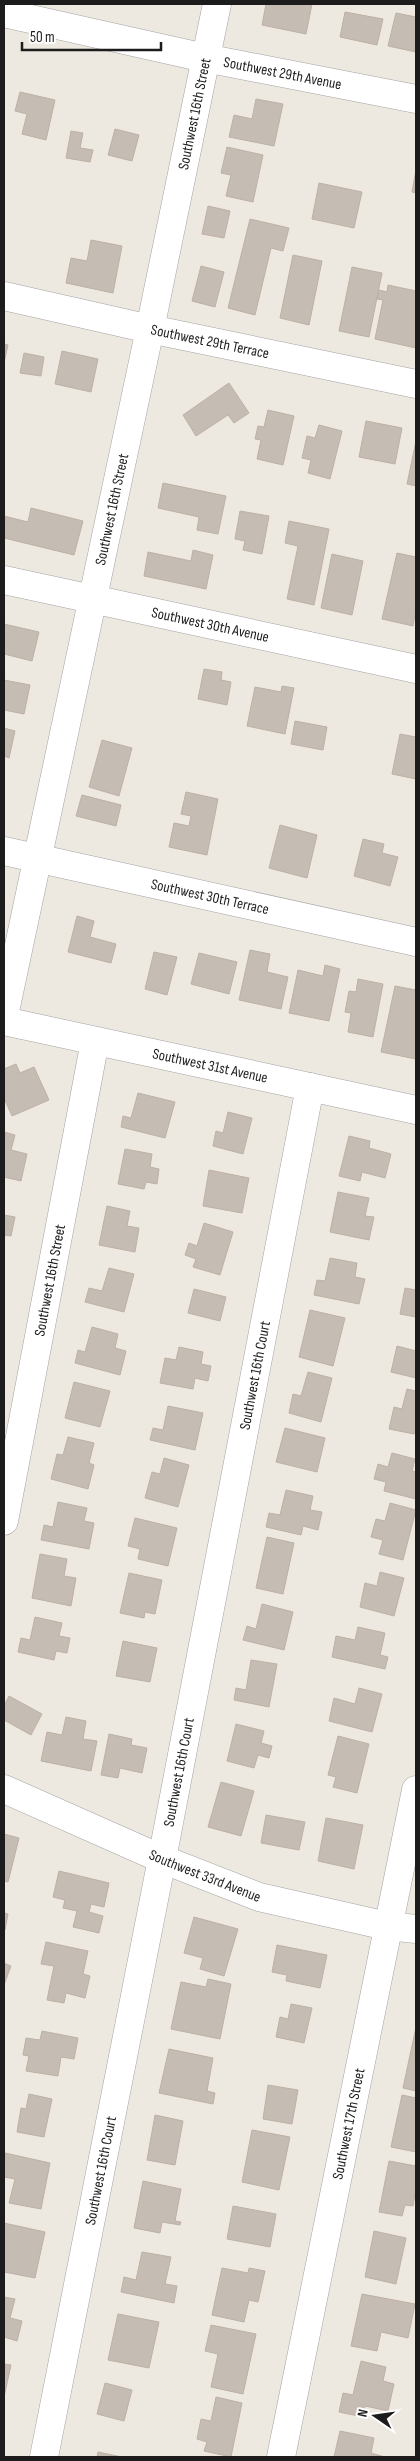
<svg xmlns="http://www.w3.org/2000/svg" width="420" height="2461" font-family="'Sofia Sans Condensed',sans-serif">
<rect width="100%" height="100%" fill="#ede9e1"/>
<path fill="#c5bcb4" stroke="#bfb0a3" d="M266,4H312L306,34L262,25Z
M345,12L383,19L377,45L340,37Z
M396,13L416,17V52L388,46Z
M20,92L55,100L46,140L22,134L27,114L15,111Z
M256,99L283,104L274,146L229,137L234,115L252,119Z
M115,129L139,135L132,161L108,155Z
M71,131L83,133L80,148L93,150L90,162L66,158Z
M227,147L263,155L253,202L226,196L231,175L221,173Z
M416,170V193L412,192Z
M319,183L362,192L354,228L312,219Z
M208,206L230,211L224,238L202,234Z
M250,219L289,228L283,251L271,248L255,315L228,308Z
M91,240L122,246L113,293L66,283L71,258L87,261Z
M293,255L322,261L309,325L280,318Z
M201,266L224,272L215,307L192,301Z
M352,267L382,273L369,337L339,331Z
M388,285L416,291V348L375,339L383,300L377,299L379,290L387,292Z
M4,344L8,345L4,363Z
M62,351L98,359L91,392L55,384Z
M24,353L44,357L41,376L20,373Z
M229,383L249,413L234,423L228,415L196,436L183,415Z
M268,410L294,416L283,465L257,459L261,440L255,439L258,426L264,427Z
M366,421L402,428L395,464L359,457Z
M319,425L342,431L330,479L308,473L311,460L302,458L307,436L315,438Z
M416,441V486L407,484Z
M163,483L226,496L218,534L197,530L199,517L158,508Z
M31,508L83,521L74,555L4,538V516L28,522Z
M240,511L269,516L262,554L243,550L245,541L235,539Z
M289,521L329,529L314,605L287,599L298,546L285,543Z
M193,550L213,555L206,589L144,576L148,552L191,561Z
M397,553L416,557V609L413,626L382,619Z
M332,554L363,561L352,615L321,608Z
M4,624L39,632L32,661L4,654Z
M204,669L222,672L221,680L231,682L227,705L198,699Z
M4,680L30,685L24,714L4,710Z
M282,686L294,688L285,734L247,726L255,687L281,692Z
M295,721L327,727L323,750L291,744Z
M4,728L15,731L9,758L4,756Z
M400,734L416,737V779L392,774Z
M102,740L132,748L119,796L89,787Z
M186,792L218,799L207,855L169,847L174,823L189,826L191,816L181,814Z
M82,795L121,805L116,826L76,816Z
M280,825L317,835L307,878L269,868Z
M363,839L384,844L382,853L398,857L390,886L354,876Z
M77,916L94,921L90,937L116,944L111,963L68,952Z
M250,950L270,954L267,972L288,977L281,1009L239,1000Z
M154,952L177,957L167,995L145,989Z
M199,953L237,962L229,994L191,984Z
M325,965L340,969L329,1021L289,1013L298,970L323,976Z
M358,979L383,984L373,1037L348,1032L351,1013L345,1012L349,991L356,992Z
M395,986L416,990V1059L381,1052Z
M16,1064L20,1073L34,1067L49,1100L12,1116L4,1098V1069Z
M138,1093L175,1102L165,1138L121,1127L123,1116L131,1118Z
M228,1112L252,1118L243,1154L213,1146L216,1131L223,1133Z
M4,1132L15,1135L11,1150L27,1154L21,1181L4,1177Z
M349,1136L370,1141L369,1148L391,1154L385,1178L362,1172L360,1181L339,1176Z
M125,1149L152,1154L150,1167L159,1169L157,1184L146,1182L144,1189L118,1184Z
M209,1170L249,1178L242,1213L203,1206Z
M338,1192L369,1198L365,1216L374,1217L369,1240L330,1232Z
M107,1206L130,1211L127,1226L139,1228L135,1252L99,1245Z
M4,1215L15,1217L11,1236L4,1235Z
M204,1223L233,1232L220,1275L193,1267L196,1259L185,1255L189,1243L197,1246Z
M330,1258L357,1263L355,1277L365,1279L359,1304L314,1295L317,1280L325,1281Z
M109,1268L134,1274L124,1312L85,1302L89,1288L102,1291Z
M405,1288L416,1290V1317L400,1314Z
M194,1289L226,1297L220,1321L188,1313Z
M310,1310L345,1318L333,1366L299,1357Z
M92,1327L118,1334L115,1348L126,1351L120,1375L75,1363L78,1350L85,1352Z
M397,1346L416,1351V1378L391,1372Z
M179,1347L203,1352L201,1364L211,1366L208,1381L195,1378L193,1389L160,1383L165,1358L176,1360Z
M308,1372L332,1378L321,1422L289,1413L293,1394L301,1396Z
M74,1382L110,1391L100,1427L65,1418Z
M407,1389L416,1391V1428L414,1434L389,1429L394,1407L402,1409Z
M168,1406L203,1413L195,1450L150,1440L153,1428L163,1430Z
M285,1428L325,1438L317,1472L276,1462Z
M68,1437L94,1443L89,1463L94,1465L88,1489L51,1479L57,1454L63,1455Z
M392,1453L415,1459L412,1471L416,1472V1499L384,1491L386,1482L374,1479L378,1464L388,1467Z
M164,1458L189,1465L178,1507L145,1498L152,1472L160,1474Z
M286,1490L313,1496L310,1510L322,1512L318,1530L303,1526L301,1535L266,1527L269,1513L280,1515Z
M58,1502L87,1508L84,1521L94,1523L89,1549L41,1540L44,1525L53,1527Z
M390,1503L416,1510L403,1560L379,1554L383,1540L371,1537L376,1519L385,1521Z
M135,1518L177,1528L168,1566L138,1559L140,1549L128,1546Z
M267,1537L294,1543L283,1594L256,1588Z
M40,1554L67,1559L64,1576L76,1578L71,1606L32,1598Z
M380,1572L404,1578L394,1616L360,1607L365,1583L377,1586Z
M129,1573L162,1580L155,1614L145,1612L144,1618L120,1613Z
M262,1604L293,1612L284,1650L243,1640L247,1626L256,1629Z
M35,1617L62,1623L59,1636L70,1638L67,1653L56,1651L54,1660L18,1652L21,1638L30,1640Z
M358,1627L385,1633L380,1655L388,1657L385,1669L332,1657L336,1636L355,1640Z
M123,1641L157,1648L150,1682L116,1676Z
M251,1660L277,1664L269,1707L234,1700L236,1688L246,1690Z
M359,1688L382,1694L372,1732L329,1721L334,1698L355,1704Z
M9,1696L42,1714L31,1735L4,1720V1706Z
M66,1717L86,1721L83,1739L97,1741L91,1771L41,1761L47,1732L62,1735Z
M236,1724L264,1731L261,1743L272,1746L269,1758L258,1755L254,1768L227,1761Z
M109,1734L132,1739L131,1745L147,1748L142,1773L120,1768L118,1778L101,1775Z
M338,1736L369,1744L357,1793L333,1787L336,1777L328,1775Z
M221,1782L254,1791L241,1836L208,1827Z
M266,1815L305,1822L299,1850L261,1843Z
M326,1818L363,1825L354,1869L318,1861Z
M4,1834L19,1838L8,1882L4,1881Z
M59,1871L109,1883L104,1907L91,1904L89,1912L103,1916L99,1933L73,1927L77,1911L63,1908L65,1900L53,1897Z
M4,1913L8,1914L5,1930L4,1929Z
M194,1917L238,1929L224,1976L200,1969L203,1958L184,1953Z
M46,1942L88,1951L83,1974L90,1976L85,1998L66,1993L64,2003L47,2000L54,1966L41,1964Z
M277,1945L327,1955L320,1988L286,1981L287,1975L272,1972Z
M4,1963L11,1966L4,1985Z
M208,1979L231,1984L220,2039L171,2029L181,1982L206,1987Z
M291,2004L312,2008L304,2043L276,2037L280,2017L288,2019Z
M416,2027V2091L403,2088Z
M42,2031L78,2038L74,2059L61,2057L58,2076L26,2071L29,2056L23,2055L26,2038L40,2040Z
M169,2049L213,2058L207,2091L215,2093L213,2104L159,2093Z
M268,2085L298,2090L292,2124L263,2119Z
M29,2094L52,2099L44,2137L17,2132L21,2108L26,2109Z
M402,2095L416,2098V2152L391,2147Z
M155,2115L183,2121L175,2165L147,2160Z
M252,2130L290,2137L279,2190L242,2182Z
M5,2153L50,2163L41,2209L9,2203L15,2179L4,2177Z
M389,2161L416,2166V2188L413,2206L405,2205L402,2216L379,2212Z
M143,2181L181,2189L175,2221L181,2222L180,2225L162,2222L160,2233L134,2228Z
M233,2206L276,2214L270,2247L227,2239Z
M4,2223L45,2232L35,2278L4,2272Z
M374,2231L406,2238L396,2284L365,2277Z
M142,2252L171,2257L165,2284L177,2286L174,2303L121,2292L124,2277L136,2280Z
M222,2268L248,2273L249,2268L265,2271L258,2302L249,2300L244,2322L212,2315Z
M362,2294L415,2304L408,2338L381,2332L377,2351L351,2346Z
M4,2297L15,2299L10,2318L22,2321L17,2341L4,2337Z
M118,2314L159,2322L149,2368L108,2360Z
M211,2325L256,2334L243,2394L211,2387L218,2354L205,2351Z
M361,2361L386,2367L383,2381L394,2384L388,2411L365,2406L363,2417L339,2412L343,2393L353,2395Z
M4,2364L11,2365L4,2397Z
M105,2383L132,2390L124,2421L97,2414Z
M216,2397L242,2403L231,2457L204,2451L207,2442L197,2439L201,2419L211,2421Z
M340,2431L374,2438L371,2453L385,2457H334Z
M98,2452L122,2457H97Z"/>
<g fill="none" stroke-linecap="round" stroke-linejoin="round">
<g stroke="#a3a3a3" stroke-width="29">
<g id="minor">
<path id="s1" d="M4,13L205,58L416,99"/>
<path id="s2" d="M4,296L150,329L416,384"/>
<path id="s3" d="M4,580L416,669"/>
<path id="s4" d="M4,851L416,942"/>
<path id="s5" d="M4,1016L150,329L217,4"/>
<path id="s6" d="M4,1021L416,1110"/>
<path id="s7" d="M4,1521L95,1041"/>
<path id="s8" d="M4,1789L162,1859L259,1897L387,1926L416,1929"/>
<path id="s9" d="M44,2457L162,1859L310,1087"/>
<path id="s10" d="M281,2457L416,1790"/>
</g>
</g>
<use href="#minor" stroke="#fff" stroke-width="28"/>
</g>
<g text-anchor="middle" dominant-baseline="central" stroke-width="5" stroke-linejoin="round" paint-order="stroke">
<g font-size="15" fill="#1c1c1c" stroke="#fff">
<text stroke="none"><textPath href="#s1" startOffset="285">Southwest 29th Avenue</textPath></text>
<text stroke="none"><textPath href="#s5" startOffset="922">Southwest 16th Street</textPath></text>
<text stroke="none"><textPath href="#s2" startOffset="211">Southwest 29th Terrace</textPath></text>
<text stroke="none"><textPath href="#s5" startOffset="518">Southwest 16th Street</textPath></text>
<text stroke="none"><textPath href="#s3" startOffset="211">Southwest 30th Avenue</textPath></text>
<text stroke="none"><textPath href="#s4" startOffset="211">Southwest 30th Terrace</textPath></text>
<text stroke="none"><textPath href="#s6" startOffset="211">Southwest 31st Avenue</textPath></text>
<text stroke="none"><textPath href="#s7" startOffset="245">Southwest 16th Street</textPath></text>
<text stroke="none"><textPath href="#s9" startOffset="1102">Southwest 16th Court</textPath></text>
<text stroke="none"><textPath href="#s9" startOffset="698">Southwest 16th Court</textPath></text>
<text stroke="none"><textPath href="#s8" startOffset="219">Southwest 33rd Avenue</textPath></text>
<text stroke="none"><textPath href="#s10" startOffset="340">Southwest 17th Street</textPath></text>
<text stroke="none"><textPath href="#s9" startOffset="292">Southwest 16th Court</textPath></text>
</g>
</g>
<rect width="420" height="2461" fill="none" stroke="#1c1c1c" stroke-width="10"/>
<g transform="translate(375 2416) rotate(283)" stroke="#ffffff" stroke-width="4" paint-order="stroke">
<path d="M0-4L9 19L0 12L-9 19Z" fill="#1c1c1c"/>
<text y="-8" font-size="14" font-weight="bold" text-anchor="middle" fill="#1c1c1c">N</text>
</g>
<path d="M22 42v8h139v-8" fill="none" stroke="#1c1c1c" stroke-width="2.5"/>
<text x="30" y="42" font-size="15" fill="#1c1c1c" stroke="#ffffff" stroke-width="4" paint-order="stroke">50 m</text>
</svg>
